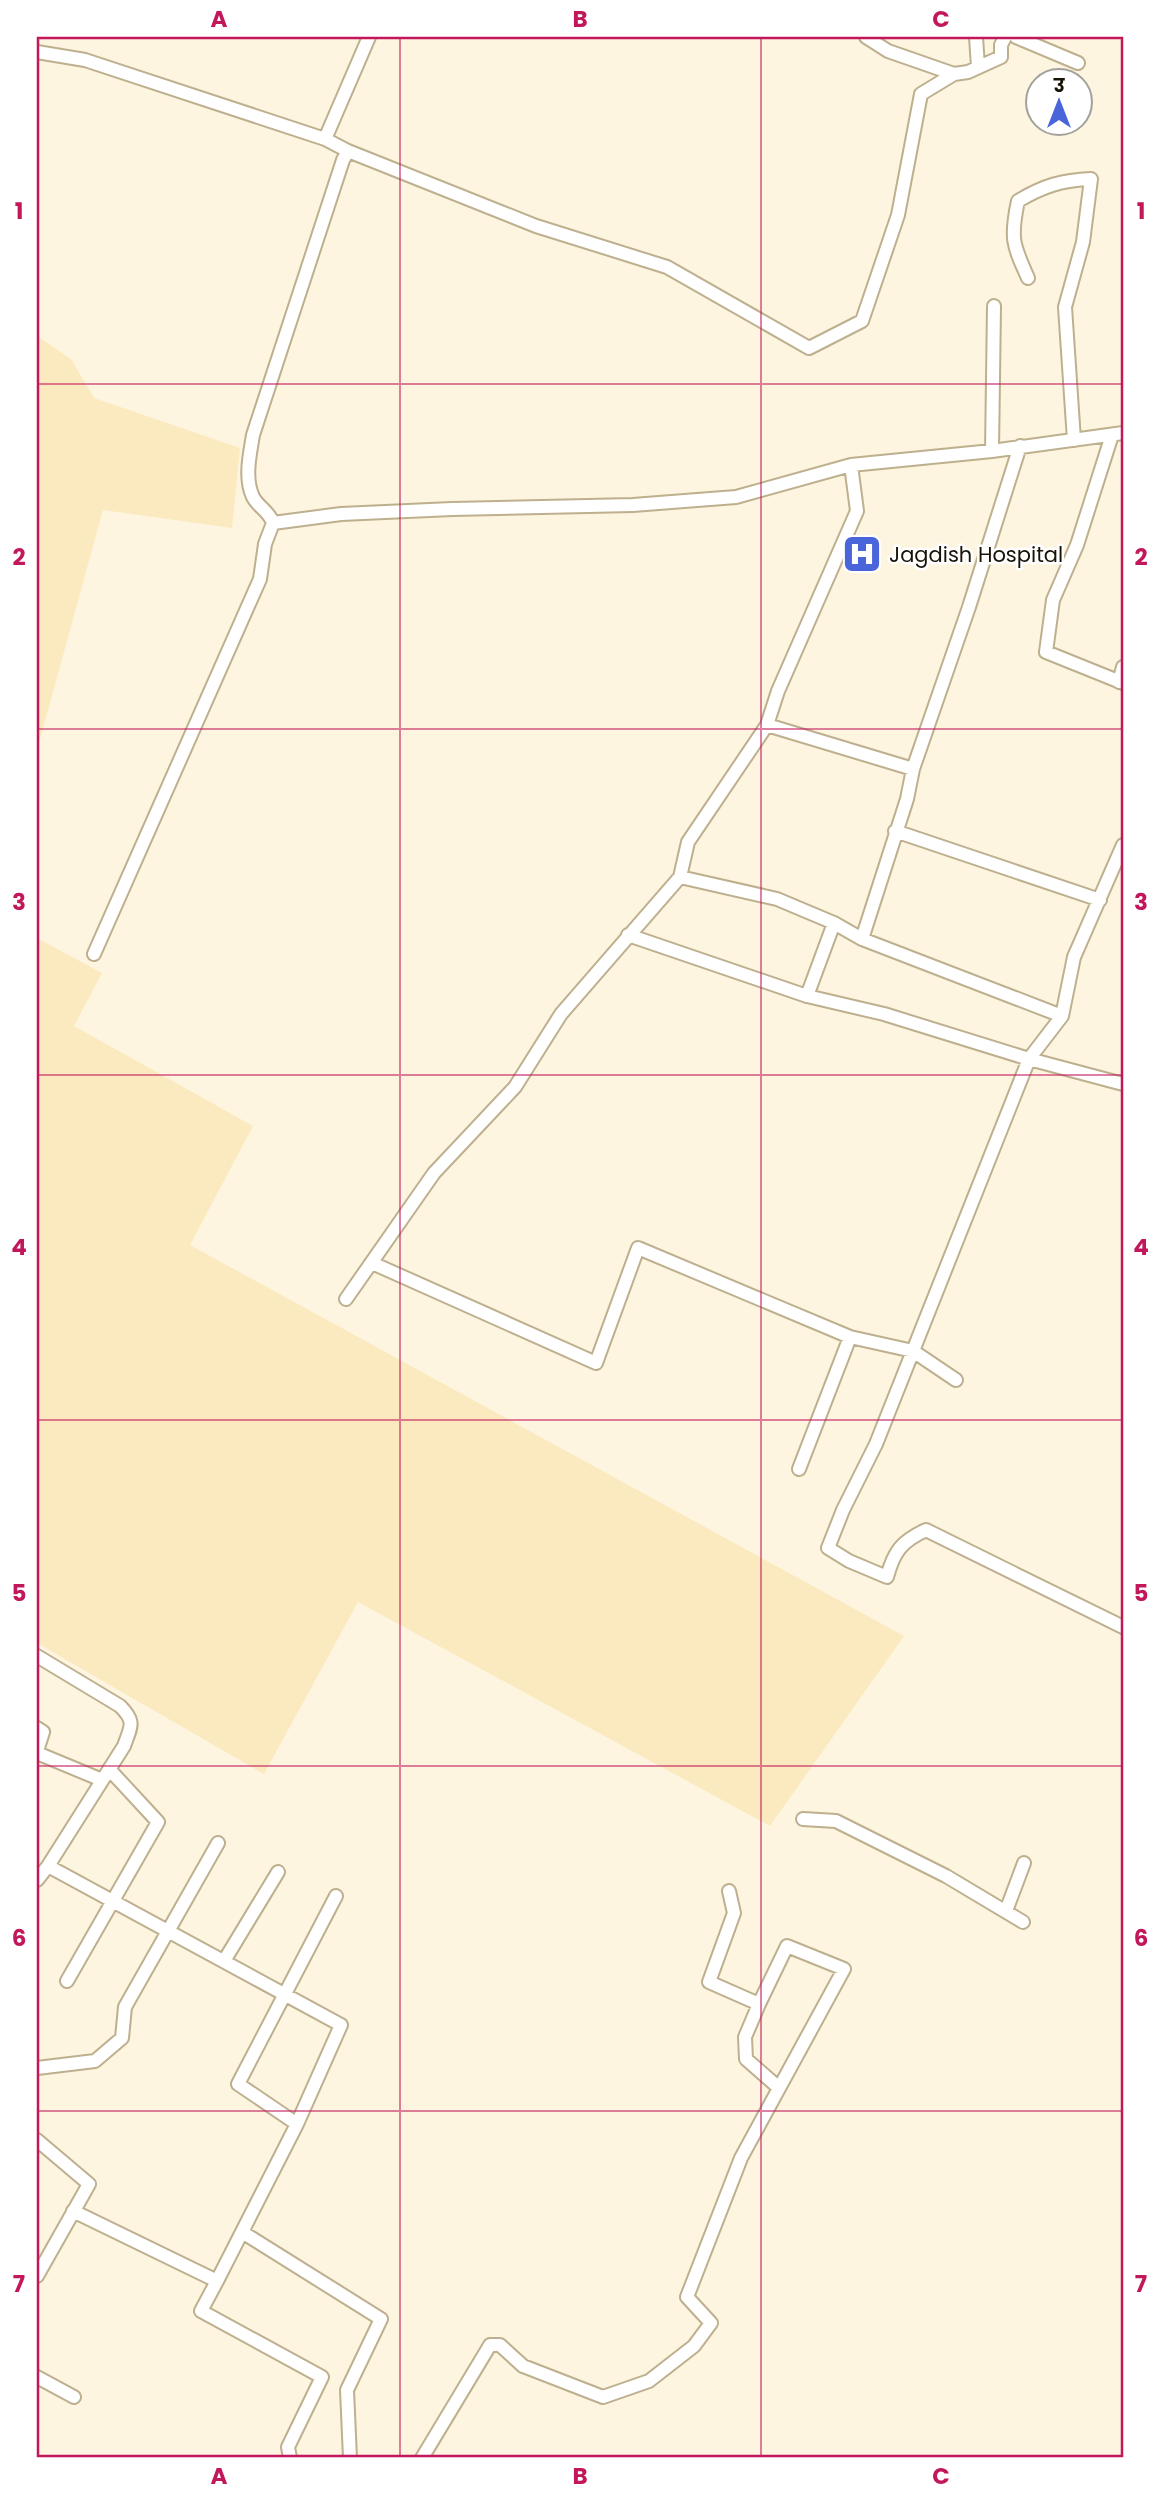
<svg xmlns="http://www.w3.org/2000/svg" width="1160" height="2495" font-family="Poppins,'Noto Sans Devanagari',sans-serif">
<rect width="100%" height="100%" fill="#fdf5e0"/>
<path fill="#fbeabf" d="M37,336L71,359L94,398L240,448L232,528L103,510L37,750Z
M37,938L102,973L74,1026L253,1126L190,1245L904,1636L770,1826L358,1602L264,1774L37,1643Z"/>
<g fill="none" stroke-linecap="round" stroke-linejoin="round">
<g stroke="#beb08e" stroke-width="16">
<path id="minor" d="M976,37L978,67
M1016,37L1078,63
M37,52L85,60L325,139L348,151L343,160L253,435C250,454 244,478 253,497C258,507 269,511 273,523
M954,74L968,72L1001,57V45L1005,37
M325,139L369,37
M348,151L536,226L667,267L809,348L862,321L898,215L921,94L954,74L888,51L866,37
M1028,278C1013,245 1010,238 1018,201C1043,186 1062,180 1091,179L1083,242L1065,307L1074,440
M1112,435L1077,545L1053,600L1046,652L1123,683
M992,451L994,306
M1119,682L1123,667
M767,725L913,769
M895,831L1100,900
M1123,845L1074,957L1062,1016L1029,1059L876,1444L843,1510L828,1548L849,1561L887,1577C894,1551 902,1541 926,1530L1123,1627
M680,877L777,899L834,923L862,939L1062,1016
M628,935L807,996L884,1014L1029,1059L1123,1084
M862,939L907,799L913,769L969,607L1020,446
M94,954L260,579L265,544L273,523L341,514L452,509L633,505L736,497L851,465L992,451L1123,433
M807,996L834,923
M372,1263L596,1363L638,1248L850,1337L913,1351L956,1380
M346,1299L434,1173L515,1087L561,1014L680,877L688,842L767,725L778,691L857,511L851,465
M799,1469L850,1337
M37,1656L120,1706C136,1722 131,1726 124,1746L48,1866L37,1880
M37,1728L43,1732L37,1751
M37,1753L102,1780
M803,1819L836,1821L946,1876L1023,1922
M48,1866L341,2025L297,2124L238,2084L336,1896
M1006,1911L1024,1863
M224,1961L278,1872
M67,1981L158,1822L109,1769
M759,2004L745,2037L746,2059L779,2088
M37,2068L95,2061L122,2038L125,2007L218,1843
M37,2140L89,2184L37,2276
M73,2211L217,2281L297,2124
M242,2232L381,2319L347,2390L350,2458
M217,2281L201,2311L322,2377L288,2447L290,2458
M37,2377L74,2397
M422,2458L490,2345H500L523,2366L603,2397L649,2381L694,2346L711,2323L687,2297L741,2158L844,1969L787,1946L759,2004L709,1982L734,1913L729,1891"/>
</g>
<use href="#minor" stroke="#fff" stroke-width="12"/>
</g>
<path fill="none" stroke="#c2185b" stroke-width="2" stroke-opacity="0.55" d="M400,37V2458M761,37V2458M37,384H1123M37,729H1123M37,1075H1123M37,1420H1123M37,1766H1123M37,2111H1123"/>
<defs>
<g id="hospital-square" transform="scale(2.0125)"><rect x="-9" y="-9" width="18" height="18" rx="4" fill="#4965d9" stroke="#fff"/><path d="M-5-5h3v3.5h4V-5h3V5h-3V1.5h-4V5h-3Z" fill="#fff"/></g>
</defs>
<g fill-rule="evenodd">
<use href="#hospital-square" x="862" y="554"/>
</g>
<g text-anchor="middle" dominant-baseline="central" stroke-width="5" stroke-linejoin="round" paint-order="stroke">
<g font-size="21" fill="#181307" stroke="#fff" text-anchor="start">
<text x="889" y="554">Jagdish Hospital</text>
</g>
</g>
<rect width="1160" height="2495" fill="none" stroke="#ffffff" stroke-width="77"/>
<g transform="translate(1059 102)"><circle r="33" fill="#ffffff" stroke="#a3a19c" stroke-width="2"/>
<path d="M0-5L12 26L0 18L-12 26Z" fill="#4965d9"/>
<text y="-10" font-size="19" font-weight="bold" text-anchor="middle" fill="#181307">उ</text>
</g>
<rect x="38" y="38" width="1084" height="2418" fill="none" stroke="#c2185b" stroke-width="2.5"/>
<g font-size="23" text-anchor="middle" font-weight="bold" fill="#c2185b">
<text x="219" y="27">A</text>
<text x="580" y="27">B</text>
<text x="941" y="27">C</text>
<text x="19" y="219">1</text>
<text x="1141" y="219">1</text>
<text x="19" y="565">2</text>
<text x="1141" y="565">2</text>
<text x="19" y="910">3</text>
<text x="1141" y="910">3</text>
<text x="19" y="1255">4</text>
<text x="1141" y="1255">4</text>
<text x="19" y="1601">5</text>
<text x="1141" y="1601">5</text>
<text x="19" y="1946">6</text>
<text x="1141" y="1946">6</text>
<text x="19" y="2292">7</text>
<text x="1141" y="2292">7</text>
<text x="219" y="2484">A</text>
<text x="580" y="2484">B</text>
<text x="941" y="2484">C</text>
</g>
</svg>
